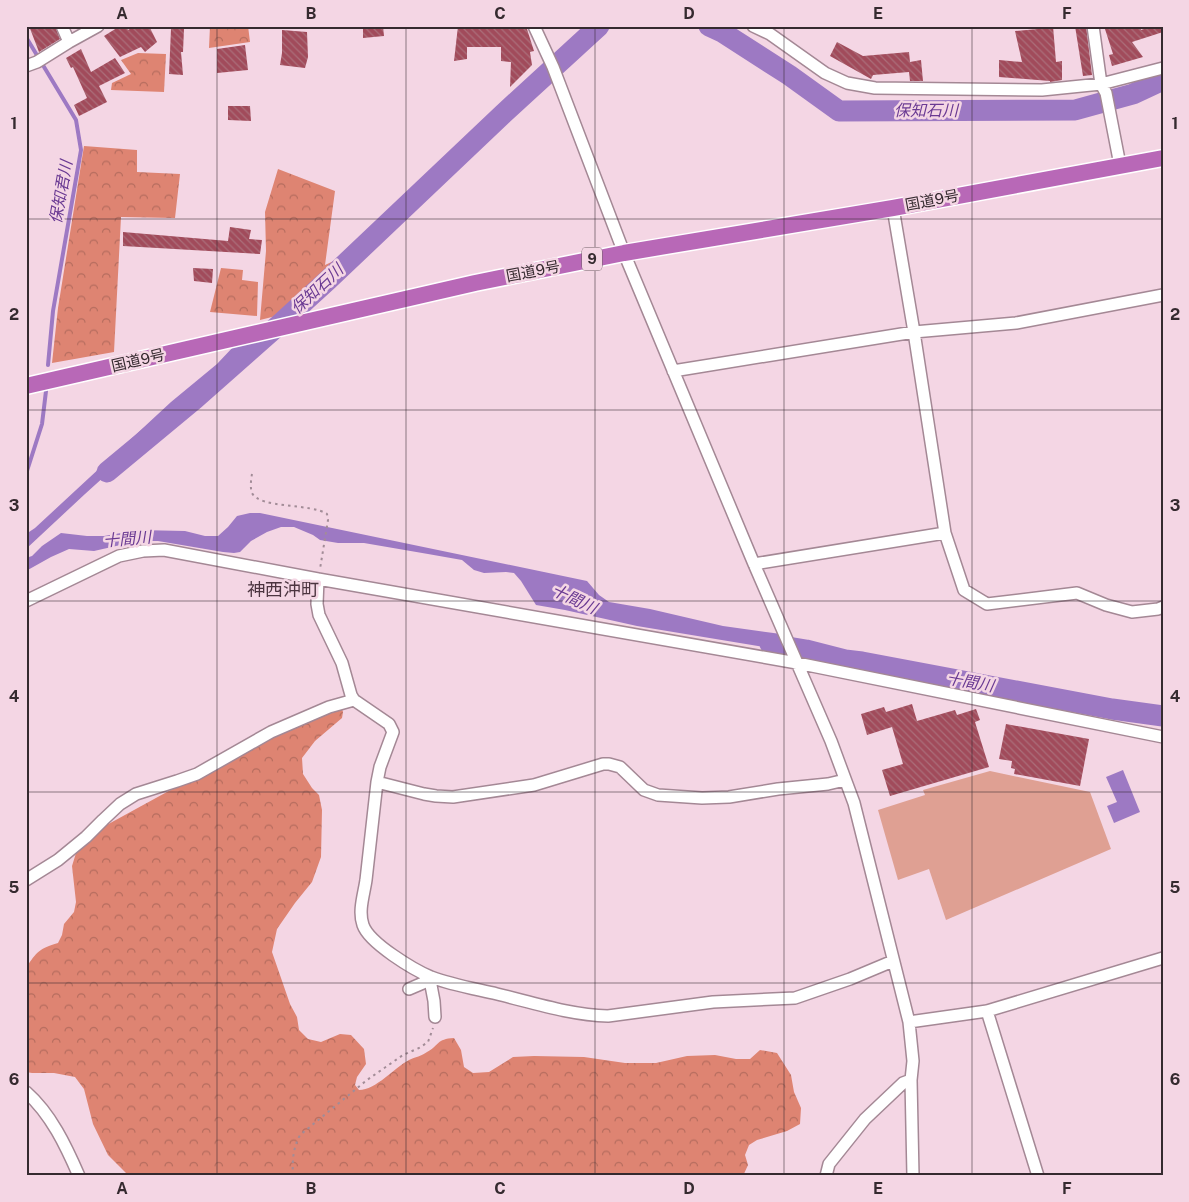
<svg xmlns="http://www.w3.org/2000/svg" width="1189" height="1202" font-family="'Public Sans','Noto Sans JP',sans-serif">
<defs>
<pattern id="forest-crowns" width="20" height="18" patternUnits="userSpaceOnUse" patternTransform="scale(1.25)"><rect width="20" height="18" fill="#de8472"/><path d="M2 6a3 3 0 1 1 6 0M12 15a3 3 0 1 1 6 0" fill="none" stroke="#b56c5e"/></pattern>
<pattern id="building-back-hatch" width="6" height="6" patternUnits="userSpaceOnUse" patternTransform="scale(1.25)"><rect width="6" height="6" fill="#a14b5b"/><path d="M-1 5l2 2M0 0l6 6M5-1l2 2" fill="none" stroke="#ab6e7a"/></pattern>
</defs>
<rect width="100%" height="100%" fill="#f4d6e4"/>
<path fill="url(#forest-crowns)" d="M210,26H248L250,42L209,48Z
M138,53L166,54L164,92L111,90L112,83L131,74L121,60Z
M84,146L137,150V172L180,174L175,218L121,217L114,352L52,363L58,308Z
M278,169L335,191L325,265L338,259L335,267L288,313L260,320L266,251L265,212Z
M221,268L243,270L242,280L258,282L257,316L210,312Z
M342,709L343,712L342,718L315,741L302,758L303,774L312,788L319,795L322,810L321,857L312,882L295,903L277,929L272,952L290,1004L297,1017L299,1030L308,1039L321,1042L340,1034L351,1035L364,1049L366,1064L357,1077L355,1085L359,1090C376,1090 394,1068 409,1060C415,1057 422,1056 427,1052C440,1045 436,1039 454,1038L461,1050L464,1067L473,1073L489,1072L513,1057L534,1056L584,1057L625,1063H656L687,1056L715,1055L736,1059H750L760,1050L777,1053L791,1075L794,1092L801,1108L800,1124L787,1131L757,1140L749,1145L745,1155L748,1165L743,1176H129L108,1155L93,1124L84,1089L75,1077L54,1073H32L26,1072V968C37,951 39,949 58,943L62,935L64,924L74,912L76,902L72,866L76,853L103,827L176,787L304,721Z"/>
<path fill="#dfa093" d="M990,771L1090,792L1111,849L946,920L929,869L898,880L878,810L925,795L923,790Z"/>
<path fill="#9d79c3" d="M254,341L85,494L26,549V534L35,528L171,402L217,364L234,346Z
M250,513H260L587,581L599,595L609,602L650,609L723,626L781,634L788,651L637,626L565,610L536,605L521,581L514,573L506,572L484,573L474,570L462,560L428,554L364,543H338L320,540L313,535L294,527H281L267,532L251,541L240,552L234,553L223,552L158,541H138L94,551L69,549L51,557L26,571V558L32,556L42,546L61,533L87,536H104L138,530L185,531L205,536H218L228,527L237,516Z
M1123,770L1140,812L1114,823L1107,806L1117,802L1106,777Z"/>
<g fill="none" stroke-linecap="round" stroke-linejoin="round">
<path stroke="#9d79c3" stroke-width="4" d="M26,37L76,120L81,150L53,311L48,365
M26,474L42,424L46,391"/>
<path stroke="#9d79c3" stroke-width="21" d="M709,26L722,32L789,75L839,111L1075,110L1133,94L1163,80
M107,472L195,399L281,323L328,280L503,114L599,26
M770,644L806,650L845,660L862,662L1112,709L1163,716"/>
</g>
<path fill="url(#building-back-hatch)" d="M29,26H55L60,39L39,52Z
M120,26H126L128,30L135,26H149L157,42L145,52L141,47L120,57L104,36Z
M363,26H383L384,36L363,38Z
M458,26H526L534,51L530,52L532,65L510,87L511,62L501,61V47H467V59L454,61Z
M1038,26H1053L1056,62L1062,61V80L1050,82V81L999,77V60L1022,62L1015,31L1038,29Z
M1075,26H1086L1092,75L1083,76Z
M1104,26H1140L1141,30L1153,26H1163V32L1132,42L1143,57L1112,66L1109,55L1113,54Z
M171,29H184L183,52H181L183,75L169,74Z
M282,30L307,32L308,57L305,68L280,65L282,53Z
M837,42L863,56L909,52L910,62L921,60L923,81H910L909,72L873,75L871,79L830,56Z
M245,45L248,70L217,73V49Z
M81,49L91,72L115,58L125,73L99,86L107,102L79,116L74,105L87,98L73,67L71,68L66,58Z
M228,106H250L251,121L228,120Z
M230,227L251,230L249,239L262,240L260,254L123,246V232L228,241Z
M193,268L213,269L212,283L194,281Z
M912,704L917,721L955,710L957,715L976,709L980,720L975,722L989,767L890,796L882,770L903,764L892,727L867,735L861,714L884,707L886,712Z
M1006,724L1089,739L1080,786L1014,774L1015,769L1011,768L1012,761L999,759Z"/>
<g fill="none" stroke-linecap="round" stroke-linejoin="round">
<g stroke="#a48895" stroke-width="14">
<path id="minor" d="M62,26L69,42
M534,26L553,67L624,253L754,564L831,741L854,803L909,1022L913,1061L911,1080L913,1176
M753,26L770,34L825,73L847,83L875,88L1042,90L1101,84L1163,68
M1093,26L1101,84L1106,93L1120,165
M26,66L37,62L69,42L98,26
M893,208L914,332L945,533L964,590L987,604L1077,593L1106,605L1132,612L1158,609L1163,607
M673,371L914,332L1016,323L1163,295
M754,564L945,533
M318,579L797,663L1163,737
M26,601L119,556L143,551L164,550L318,579L317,604L319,615L342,663L351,695L354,700L389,724L393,732L380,767L377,782C373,815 370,847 366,880C364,894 358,911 363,925C369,943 414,970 431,977C452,985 476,989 497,994C534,1003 571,1015 608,1016L713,1002L795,998L850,979L893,961
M377,782L424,794L436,796L453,797L534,785L603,764H609L620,767L644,790L658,795L702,798L729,797L778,789L828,784L845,780
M26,880L58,860L86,837L103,820L120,804L136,794L177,781L197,774L271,732L329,707L354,700
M430,977V980L434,1001L435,1017
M409,989L430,980
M987,1011L1038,1176
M909,1022L987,1011L1163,958
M26,1092C51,1114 66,1146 79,1176
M826,1176L829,1164L865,1119L903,1083L911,1080"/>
</g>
<g stroke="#fff" stroke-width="19">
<path id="highway" d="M26,386L475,283L624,253L893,208L1163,158"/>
</g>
<path stroke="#a28c97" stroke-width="2" stroke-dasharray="2.5 4" stroke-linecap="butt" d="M252,474C251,479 250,488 252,493C260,509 311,503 327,514L328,520L320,569
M293,1176C292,1161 293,1148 300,1135L367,1080L403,1055L419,1048L428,1042L433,1028"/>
<use href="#minor" stroke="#fff" stroke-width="11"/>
<use href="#highway" stroke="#b868b7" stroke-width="16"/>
</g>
<path fill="none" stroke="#352a2f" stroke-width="1" stroke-opacity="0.55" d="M217,26V1176M406,26V1176M595,26V1176M784,26V1176M972,26V1176M26,219H1163M26,410H1163M26,601H1163M26,792H1163M26,983H1163"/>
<g text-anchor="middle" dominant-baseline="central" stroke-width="5" stroke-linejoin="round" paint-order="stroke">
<rect fill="#f4d6e4" stroke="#6e5e65" stroke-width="1" x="582" y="247.5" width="20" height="23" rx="4"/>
<g font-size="14" font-weight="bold" fill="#352a2f">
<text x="592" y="259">9</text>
</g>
<g font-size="15" fill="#352a2f" stroke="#f4d6e4">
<text transform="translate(932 200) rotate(-11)">国道9号</text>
<text transform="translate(533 271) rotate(-11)">国道9号</text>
<text transform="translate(138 360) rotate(-13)">国道9号</text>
</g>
<g font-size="16" font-style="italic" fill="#6a3a93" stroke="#f4d6e4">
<text x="926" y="110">保知石川</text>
<text transform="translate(61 192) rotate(-80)">保知君川</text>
<text transform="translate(317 289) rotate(-43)">保知石川</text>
<text transform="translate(127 539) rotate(-5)">十間川</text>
<text transform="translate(574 599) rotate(25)">十間川</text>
<text transform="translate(970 682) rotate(10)">十間川</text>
</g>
<g font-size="18" fill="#4c3540" stroke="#f4d6e4">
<text x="283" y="589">神西沖町</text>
</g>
</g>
<rect width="1189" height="1202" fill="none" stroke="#f4d6e4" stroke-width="55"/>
<rect x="28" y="28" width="1134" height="1146" fill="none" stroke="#352a2f" stroke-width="2"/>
<g font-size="16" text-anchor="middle" font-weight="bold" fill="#352a2f">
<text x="122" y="19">A</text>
<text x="311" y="19">B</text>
<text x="500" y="19">C</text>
<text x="689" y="19">D</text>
<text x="878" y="19">E</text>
<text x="1067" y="19">F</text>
<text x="14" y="129">1</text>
<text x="1175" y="129">1</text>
<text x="14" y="320">2</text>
<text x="1175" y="320">2</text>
<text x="14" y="511">3</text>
<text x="1175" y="511">3</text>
<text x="14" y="702">4</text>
<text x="1175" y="702">4</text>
<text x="14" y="893">5</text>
<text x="1175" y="893">5</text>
<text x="14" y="1085">6</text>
<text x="1175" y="1085">6</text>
<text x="122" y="1194">A</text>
<text x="311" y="1194">B</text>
<text x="500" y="1194">C</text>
<text x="689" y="1194">D</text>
<text x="878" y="1194">E</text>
<text x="1067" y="1194">F</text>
</g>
</svg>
